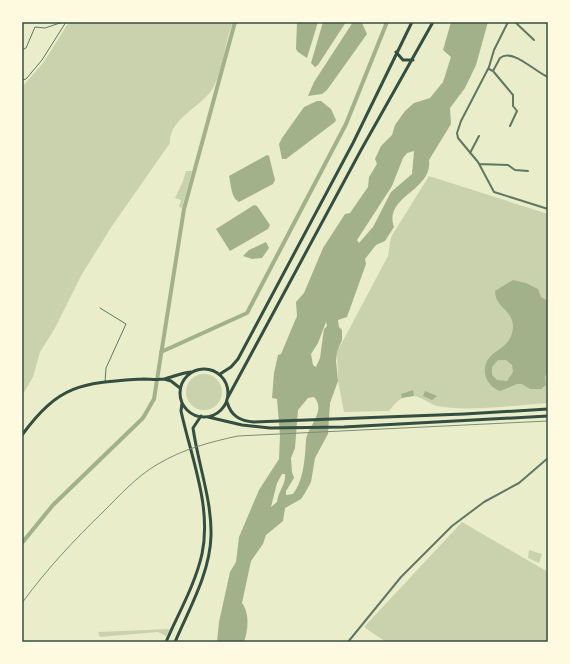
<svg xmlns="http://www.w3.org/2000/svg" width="570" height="664" font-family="Spectral,serif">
<rect width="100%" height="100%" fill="#e9edc9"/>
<path fill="#cad2ad" d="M69,22H233C224,43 224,68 213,88C202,107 169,118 170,143L112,226L82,274L55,328L40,352L33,377L22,396V87L43,63Z
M186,171H192L182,208L179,207L181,200L175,198L183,181Z
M429,176L548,214V403C516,405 467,412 437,406C428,404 422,396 412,396C402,395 394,404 389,411L344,412L338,381L337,352L388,256L391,237Z
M186 392a18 18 0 1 1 36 0a18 18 0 1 1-36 0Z
M462,522L548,572V642H386L364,627Z
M529,550L542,554L539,563L528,558Z
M170,629L166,636L158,632L100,637L98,632Z"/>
<path fill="#a3b18a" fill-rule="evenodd" d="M297,22H318L307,58L298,52L296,49Z
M323,22H346L318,65L315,67L311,63Z
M353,22L362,23L367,34L327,90L322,94L308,96L314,82Z
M451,22H488L476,65L465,88L450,108L451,124L429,160C433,191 383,196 394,227L385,241L376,245L365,259L366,264L347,317L338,320L339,327L342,330V340L337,352L336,361L338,381L330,403L328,434L315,458L311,482L305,493L301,499L285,508L283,521L266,535L263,544L251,561L242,603C250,614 248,630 244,642H217L219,622L230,572L236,562L239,537L259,490L279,459L280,435L277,399L272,398L274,373L278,355L281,354L297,316L296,302L304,293L323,248L345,214L350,213L368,187L369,177L377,164L375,159L381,146L392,135L395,125L405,111L414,103L430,98L443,82L451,57L443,50ZM414,151L412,174L391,192L373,227L359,243L357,240L392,186L403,158L407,153ZM326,322L327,326L324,329L320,358L316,367L313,365L311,354L318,343ZM314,397C318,401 319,406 318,411C316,421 307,431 306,440C305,457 304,480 293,494L286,495V491L294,478L292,472L291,458L295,448L298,410L308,398ZM282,474H285C286,485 278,491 277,502L271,507L277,483Z
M317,101H321L331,109L336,120L335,122L286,159H282L279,144L282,138L304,107Z
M267,155L269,156L275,180L273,184L239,202C231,198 231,184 229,176Z
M254,205L257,206L270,225L268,229L230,251L216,229Z
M266,242L269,248L262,258L252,259L243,256L249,250Z
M513,280L526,283L538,289L541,297L548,301V371L545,377L546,385L541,389H530L522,384H517L500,391C488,387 481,374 487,361C494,349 511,348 513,328C514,310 495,308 495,291ZM498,360H506L512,365L513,372L507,381L497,380L492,375V367Z
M413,390L414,396L402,398L401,394Z
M425,391L437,396L432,400L423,396Z"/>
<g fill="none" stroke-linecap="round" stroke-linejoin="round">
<path stroke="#a3b18a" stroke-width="4" d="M161,352L247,313L346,124L387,22
M22,543L53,505L143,418L154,399L184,209L235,22"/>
<path stroke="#617663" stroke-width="1" d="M22,50L26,48L35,27L45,28L63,22
M22,80L26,79L42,60L66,22
M100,308L126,324L106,368L105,382"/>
<path stroke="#617663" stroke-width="2" d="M508,22L494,50L489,67L461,121L457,133L458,138L478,162L494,192L548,209
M515,22L534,40
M489,69L493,71L513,95V106L517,111L510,126
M493,71L500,58C513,48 535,72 548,77
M470,153L479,136
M479,164L508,165L515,170L528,171
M348,642L401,577L452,526L484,502L519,483L548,458"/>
<path stroke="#344e41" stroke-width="3" d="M396,52L403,60H413
M180 393a24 24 0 1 1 48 0a24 24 0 1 1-48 0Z
M220,374L231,367L238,359L353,143L412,22
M164,379L171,381L180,388
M228,397L361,150L433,22
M227,402C231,416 240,421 254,422L464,414L548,409
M208,417L242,425L270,428L344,427L548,416
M22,435C60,383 83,383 143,379C150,379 157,380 164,379C173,377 181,373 191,372
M166,642C178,614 195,585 202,554C212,507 191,457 181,411L182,403
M175,642C189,609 210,573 211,536C212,500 198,464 193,428L201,416"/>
<path stroke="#7c8e77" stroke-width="1" d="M22,603C46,570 74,540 103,512C120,495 137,476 158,464C183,449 210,442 238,436L548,421"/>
</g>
<rect width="570" height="664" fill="none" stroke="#fefae0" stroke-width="46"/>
<rect x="23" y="23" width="524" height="618" fill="none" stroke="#344e41" stroke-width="1.5"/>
</svg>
